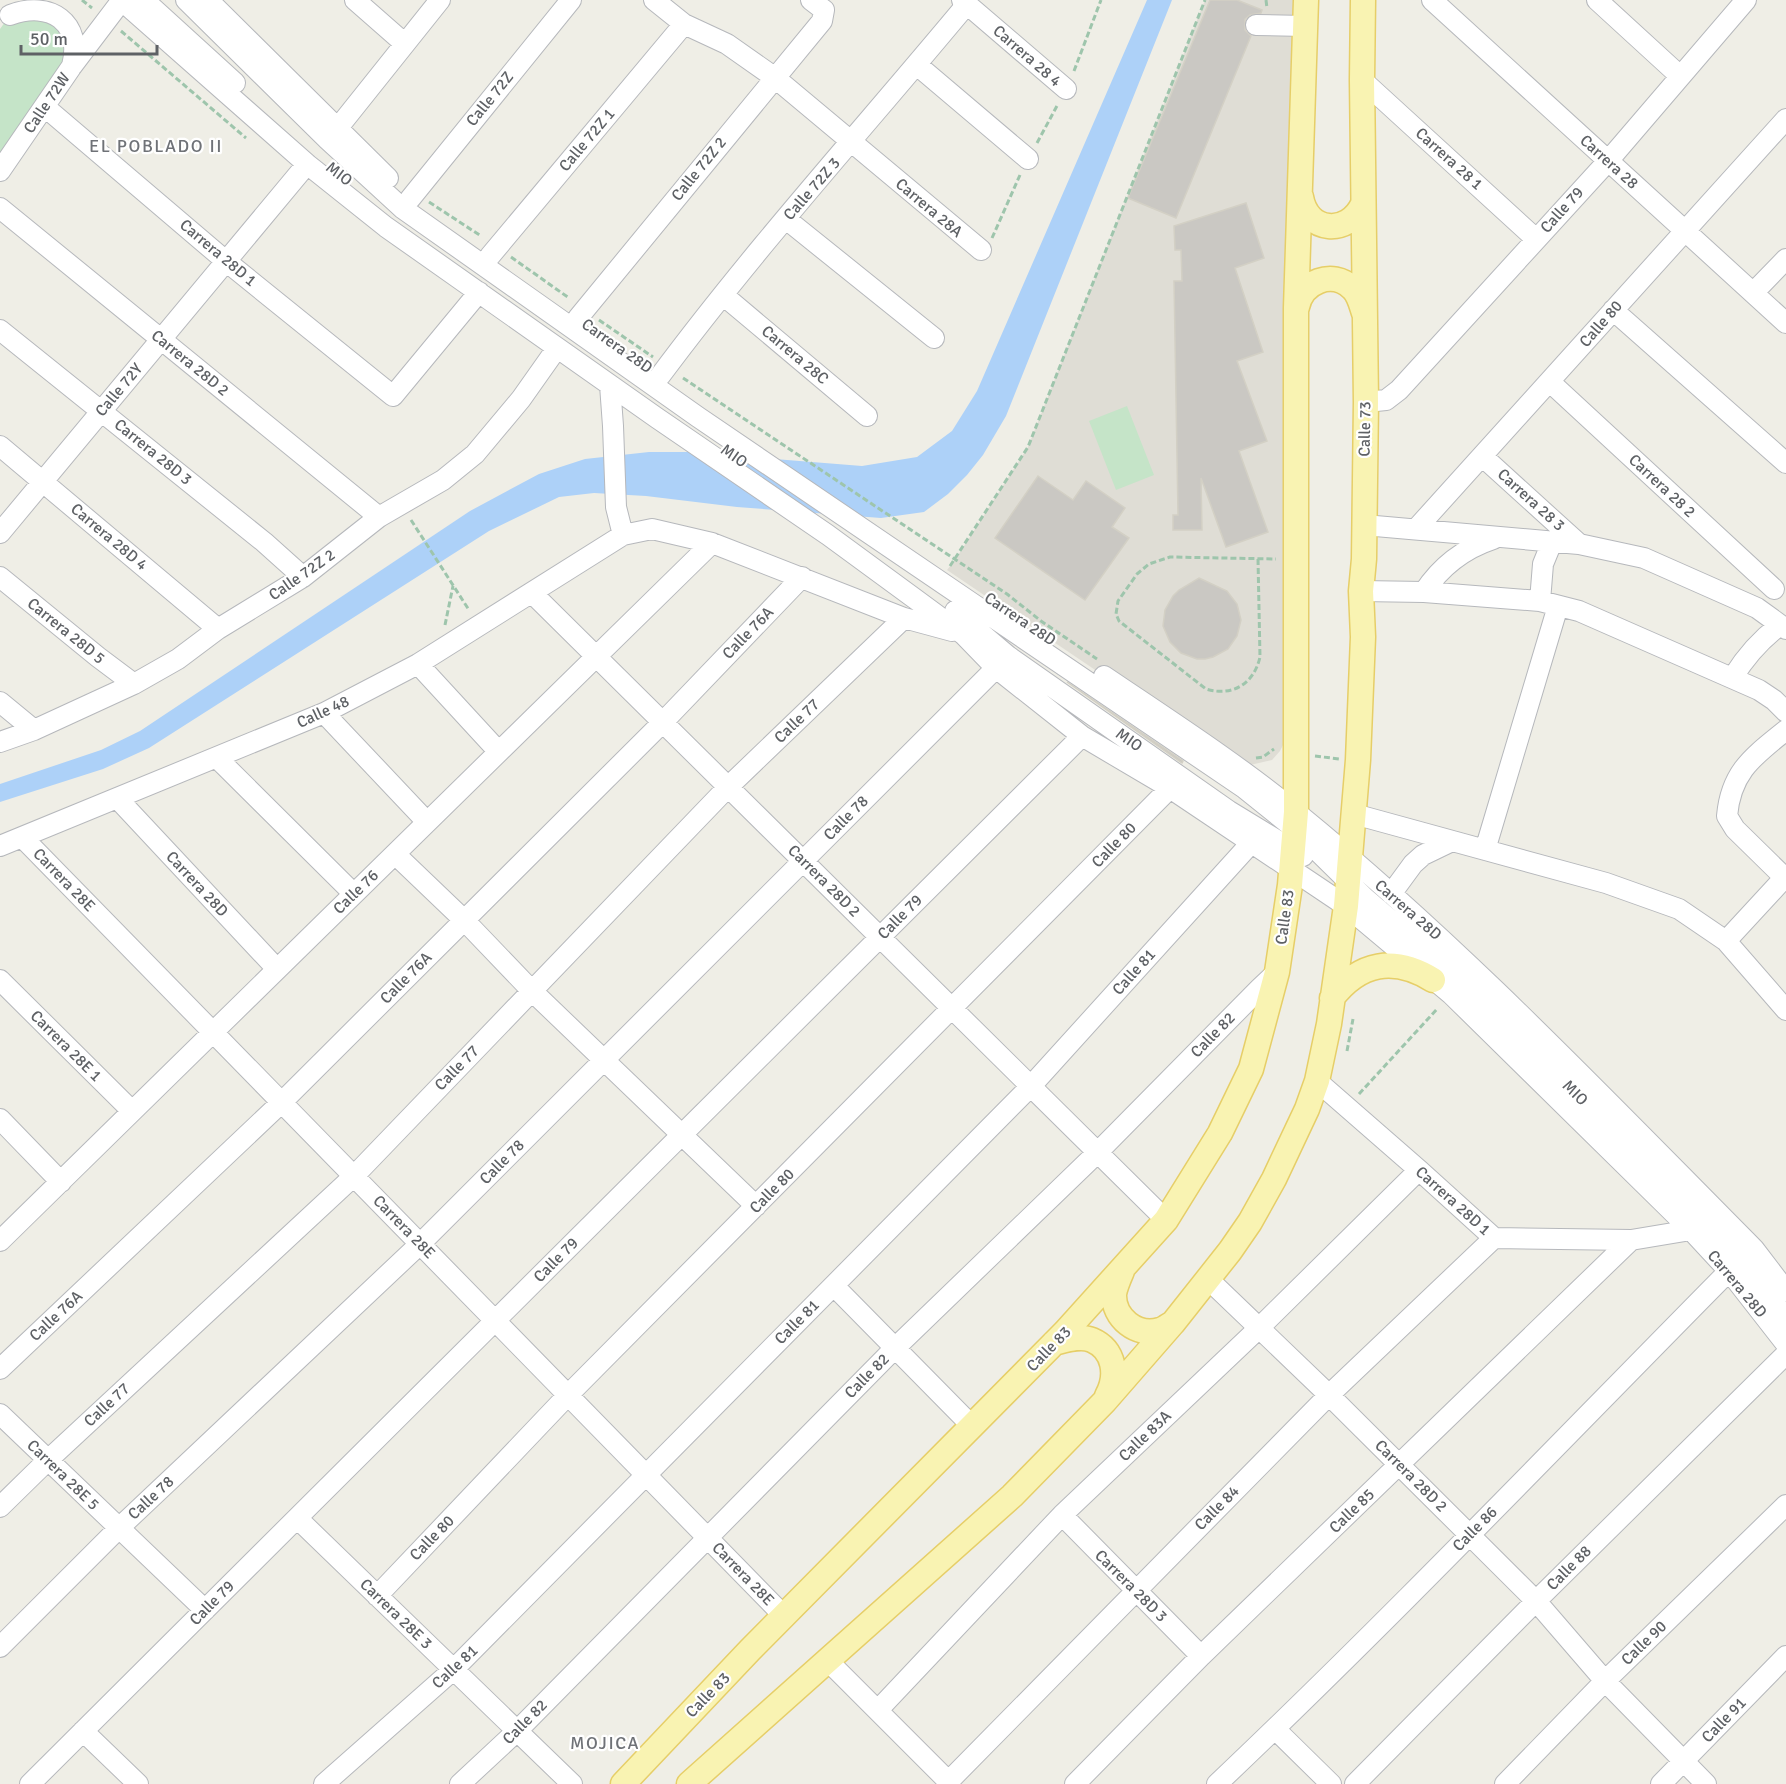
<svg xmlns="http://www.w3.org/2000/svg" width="1786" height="1784" font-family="Signika,sans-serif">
<rect width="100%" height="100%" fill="#efeee6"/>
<path fill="#dfddd5" d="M1205,0H1306L1288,735L1280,751L1272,760L1250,765H1236L947,570L955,560L1028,447Z"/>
<path fill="#c5e4c8" d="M39,8L76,51L0,171V29L10,15Z
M1127,406L1154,475L1116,490L1089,421Z"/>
<path fill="#add1f8" d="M1147,0H1172L1006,416L983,455L967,475L948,494L924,512L881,518L737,507L646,496L594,493L559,497L489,531L149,748L103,769L0,802V784L101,750L140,731L470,511L539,474L585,459L649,452H689L862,466L917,457L952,431L977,391Z"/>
<path fill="#cac8c3" stroke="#d3d0c5" stroke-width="1.5" d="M1210,0H1237L1262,10L1261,13L1250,15L1245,19V30L1251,36L1176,218L1128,198Z
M1246,203L1264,258L1235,268L1263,352L1237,361L1267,441L1239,451L1268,532L1226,547L1201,478L1202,530H1173V515H1178L1174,281H1182L1181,250H1175L1174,226Z
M1038,476L1073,500L1086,481L1125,508L1112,527L1129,538L1085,600L995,538Z
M1199,578L1227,591L1237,604L1241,620L1237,636L1228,649L1213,657L1205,659H1197L1181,653L1170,642L1163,626L1165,610L1173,596L1179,590Z
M1067,682L1183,761L1182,763Z"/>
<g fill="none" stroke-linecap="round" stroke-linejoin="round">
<g stroke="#b6b8bc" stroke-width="22">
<path id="minor" d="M121,0L307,164L386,227L657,418L828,535L918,601L964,635L996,668L1082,736L1170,788L1346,906L1451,994L1691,1230L1729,1271L1786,1344
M144,0L235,83
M186,0L328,140L402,208L698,417L1244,788L1295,829L1365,898L1463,982L1704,1221L1741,1260L1786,1318
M208,0L388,178
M355,0L404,43
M654,0L684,24L727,44L774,77L981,250
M962,0L1066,89
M1432,0L1786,323
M1597,0L1680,76
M10,15C50,0 83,22 72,66
M1256,25L1305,26
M917,65L1028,159
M1362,80L1536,239
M45,107L227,262L393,396L479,292
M337,129L440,0
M0,171L72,66L122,0
M410,199L571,0
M0,208L379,517
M786,219L934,338
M490,256L684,24
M1753,293L1786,259
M723,295L867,416
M1613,310L1786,463
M578,318L822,21L824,10L811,0
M0,330L264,542L303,577
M660,376C756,247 864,128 967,4
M1550,382L1774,589
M610,385L613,426L616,507L623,535
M1366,402L1386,400L1399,390L1608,161L1746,0
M0,446L218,629
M1482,456L1579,544
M1364,525L1579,544L1644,558L1757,608L1786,629
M1416,529L1786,119
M0,533L307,164
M0,577L98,657L134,684
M1361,591L1424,592L1540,601L1579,611L1759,690L1774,700L1786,712
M1424,592C1441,566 1463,549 1493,539
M533,594L1166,1220
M1540,601L1543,564L1552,542
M955,611L1008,656L1229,811L1303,856
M418,664L499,752
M1104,676C1169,720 1236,763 1297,813C1460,946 1606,1100 1754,1249L1786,1291
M1733,677C1746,656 1760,640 1780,625
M0,702L34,730
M324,713L427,822
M1786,730C1754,756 1731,771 1727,816L1735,829L1786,879
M0,742L34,730L134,684L178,659L218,629L303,577L379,517L443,480L475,454L521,399L557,348
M217,758L354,894
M117,798L277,969
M1354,814L1606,883L1679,909L1726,941L1786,1010
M22,837L785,1617
M0,846L324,713L418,664L623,535L652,529L712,543L904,618L952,631
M1485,850L1558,606
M395,854L464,920L532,991L756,1206
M1391,894L1413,864L1423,855L1452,841
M1726,941L1786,876
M0,980L132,1111
M1317,1081L1419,1170L1494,1238L1631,1240L1691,1230
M0,1119L61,1182
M0,1241L712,543
M1208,1279L1329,1395L1536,1601L1605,1681L1706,1784
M834,1286L973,1427
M0,1369L282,1102L663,722L802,577
M0,1414L205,1610
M0,1507L48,1460L354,1176L728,787L904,618
M1062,1515L1201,1656
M297,1518L572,1784
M377,1596L568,1395L1170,788
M0,1647L119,1528L420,1244L996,668
M827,1660L951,1784
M878,1710L1062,1515L1258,1329L1419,1170
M1275,1729L1331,1784
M83,1731L138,1784
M30,1784L1082,736
M324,1784L453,1670L1031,1086L1252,842
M460,1784L517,1731L895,1348L1098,1152L1260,988L1277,972
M946,1784L1329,1395L1494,1238
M1075,1784L1201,1656L1631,1240
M1217,1784C1392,1618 1559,1443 1729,1271
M1355,1784L1536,1601L1786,1354
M1505,1784L1605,1681L1786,1505
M1661,1784L1786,1656"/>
</g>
<g stroke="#e6ce68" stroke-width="27">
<path id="major" d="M1301,197C1307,233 1348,236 1363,204
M1297,307C1302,282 1332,269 1352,288C1359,294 1361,304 1364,313
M1332,998C1360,962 1394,956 1433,980
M1122,1271C1119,1278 1115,1287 1114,1294C1113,1318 1137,1337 1160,1330C1164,1329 1169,1325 1173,1323
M1054,1343C1066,1340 1080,1335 1092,1340C1115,1350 1118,1376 1107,1396
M623,1784L750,1650L1065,1332L1166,1220L1220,1133L1251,1069L1277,972L1290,885L1296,812V308L1306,0
M689,1784L1012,1496L1105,1401L1173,1323L1230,1251L1250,1222L1274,1179L1307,1109L1317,1081L1329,1024L1346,906L1358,760L1363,637L1361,591L1364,559L1366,402L1362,80L1363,0"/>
</g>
<path stroke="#9ec5ac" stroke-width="3" stroke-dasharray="6 3" stroke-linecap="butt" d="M82,0L92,8
M1266,0L1267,8
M121,31L246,138
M1074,71L1101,0
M1037,143L1058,104
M429,202L481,236
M992,238L1020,175
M511,257L569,298
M599,320L653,357
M683,378L1007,594L1041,621L1097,659
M411,520L469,610
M1258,559L1260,657C1254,684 1232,697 1206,689L1119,621L1116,614L1118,601L1137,574L1149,564L1170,557L1276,559
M950,566L1028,447L1205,0
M445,625L453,586
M1315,756L1339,759
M1256,758L1263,757L1274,749
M1347,1051L1353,1019
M1359,1094L1438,1008"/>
<use href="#minor" stroke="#fff" stroke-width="20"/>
<use href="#major" stroke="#f9f3b2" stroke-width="24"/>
</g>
<g text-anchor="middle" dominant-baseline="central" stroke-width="4.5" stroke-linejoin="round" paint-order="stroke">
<g font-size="16" fill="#5e6165" stroke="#fff">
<text transform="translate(1027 56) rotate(41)">Carrera 28 4</text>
<text transform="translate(490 99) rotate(-51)">Calle 72Z</text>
<text transform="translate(47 103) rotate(-56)">Calle 72W</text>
<text transform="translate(587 140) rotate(-50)">Calle 72Z 1</text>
<text transform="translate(1449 159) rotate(42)">Carrera 28 1</text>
<text transform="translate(1609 162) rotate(42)">Carrera 28</text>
<text transform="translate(699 169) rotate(-51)">Calle 72Z 2</text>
<text transform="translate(339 174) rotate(38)">MIO</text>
<text transform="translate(812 189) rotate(-49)">Calle 72Z 3</text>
<text transform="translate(929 208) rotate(40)">Carrera 28A</text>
<text transform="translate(1562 210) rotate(-48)">Calle 79</text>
<text transform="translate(218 253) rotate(40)">Carrera 28D 1</text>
<text transform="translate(1601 324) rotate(-49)">Calle 80</text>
<text transform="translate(617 346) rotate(35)">Carrera 28D</text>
<text transform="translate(795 355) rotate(40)">Carrera 28C</text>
<text transform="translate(190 363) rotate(39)">Carrera 28D 2</text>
<text transform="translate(119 390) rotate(-50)">Calle 72Y</text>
<text transform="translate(1365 429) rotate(-89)">Calle 73</text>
<text transform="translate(153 452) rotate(39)">Carrera 28D 3</text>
<text transform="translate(734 456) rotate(35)">MIO</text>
<text transform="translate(1662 486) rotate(43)">Carrera 28 2</text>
<text transform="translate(1531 500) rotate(42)">Carrera 28 3</text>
<text transform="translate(109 537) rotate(40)">Carrera 28D 4</text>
<text transform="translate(302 575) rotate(-35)">Calle 72Z 2</text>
<text transform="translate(1020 619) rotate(34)">Carrera 28D</text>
<text transform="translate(66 631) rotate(39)">Carrera 28D 5</text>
<text transform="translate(748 633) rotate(-46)">Calle 76A</text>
<text transform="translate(323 712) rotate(-25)">Calle 48</text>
<text transform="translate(797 721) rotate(-44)">Calle 77</text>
<text transform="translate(1129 740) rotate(35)">MIO</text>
<text transform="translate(846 818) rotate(-45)">Calle 78</text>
<text transform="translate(1114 845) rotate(-46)">Calle 80</text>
<text transform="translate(64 880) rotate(46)">Carrera 28E</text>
<text transform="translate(824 881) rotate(45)">Carrera 28D 2</text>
<text transform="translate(197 884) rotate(47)">Carrera 28D</text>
<text transform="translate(356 892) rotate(-44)">Calle 76</text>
<text transform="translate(1408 910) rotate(41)">Carrera 28D</text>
<text transform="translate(900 917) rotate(-45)">Calle 79</text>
<text transform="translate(1285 917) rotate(-82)">Calle 83</text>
<text transform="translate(1134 972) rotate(-48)">Calle 81</text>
<text transform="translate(406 978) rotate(-45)">Calle 76A</text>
<text transform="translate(1213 1035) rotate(-46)">Calle 82</text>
<text transform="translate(66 1046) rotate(45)">Carrera 28E 1</text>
<text transform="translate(457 1068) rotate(-46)">Calle 77</text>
<text transform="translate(1575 1093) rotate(45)">MIO</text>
<text transform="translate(502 1162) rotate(-45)">Calle 78</text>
<text transform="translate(772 1191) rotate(-45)">Calle 80</text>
<text transform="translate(1453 1201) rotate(42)">Carrera 28D 1</text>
<text transform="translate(404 1227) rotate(46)">Carrera 28E</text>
<text transform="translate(556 1260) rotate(-45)">Calle 79</text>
<text transform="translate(1737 1284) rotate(50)">Carrera 28D</text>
<text transform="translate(56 1316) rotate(-43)">Calle 76A</text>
<text transform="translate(797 1322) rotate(-45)">Calle 81</text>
<text transform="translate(1049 1349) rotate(-46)">Calle 83</text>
<text transform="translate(867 1376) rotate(-45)">Calle 82</text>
<text transform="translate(107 1405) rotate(-43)">Calle 77</text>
<text transform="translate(1145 1436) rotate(-44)">Calle 83A</text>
<text transform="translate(63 1475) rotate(44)">Carrera 28E 5</text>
<text transform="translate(1411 1476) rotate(45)">Carrera 28D 2</text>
<text transform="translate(151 1498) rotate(-43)">Calle 78</text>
<text transform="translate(1217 1508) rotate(-45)">Calle 84</text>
<text transform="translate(1352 1511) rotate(-44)">Calle 85</text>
<text transform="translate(1475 1529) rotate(-45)">Calle 86</text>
<text transform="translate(432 1538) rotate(-46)">Calle 80</text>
<text transform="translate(1569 1568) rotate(-45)">Calle 88</text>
<text transform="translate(743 1574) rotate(46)">Carrera 28E</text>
<text transform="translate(1131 1586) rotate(45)">Carrera 28D 3</text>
<text transform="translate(212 1603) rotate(-45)">Calle 79</text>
<text transform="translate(396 1614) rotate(44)">Carrera 28E 3</text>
<text transform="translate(1644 1643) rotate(-44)">Calle 90</text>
<text transform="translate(455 1667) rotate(-43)">Calle 81</text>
<text transform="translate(708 1695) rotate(-46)">Calle 83</text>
<text transform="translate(1724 1720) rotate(-46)">Calle 91</text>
<text transform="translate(525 1722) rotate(-45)">Calle 82</text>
</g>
<g font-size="18" letter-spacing="1.5" fill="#6f7277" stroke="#fff">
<text x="156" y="146">EL POBLADO II</text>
<text x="605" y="1743">MOJICA</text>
</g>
</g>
<path d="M21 45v9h136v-9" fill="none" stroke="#5e6165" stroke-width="3"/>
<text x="30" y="45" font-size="18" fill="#5e6165" stroke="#ffffff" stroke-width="4.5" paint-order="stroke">50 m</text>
</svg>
